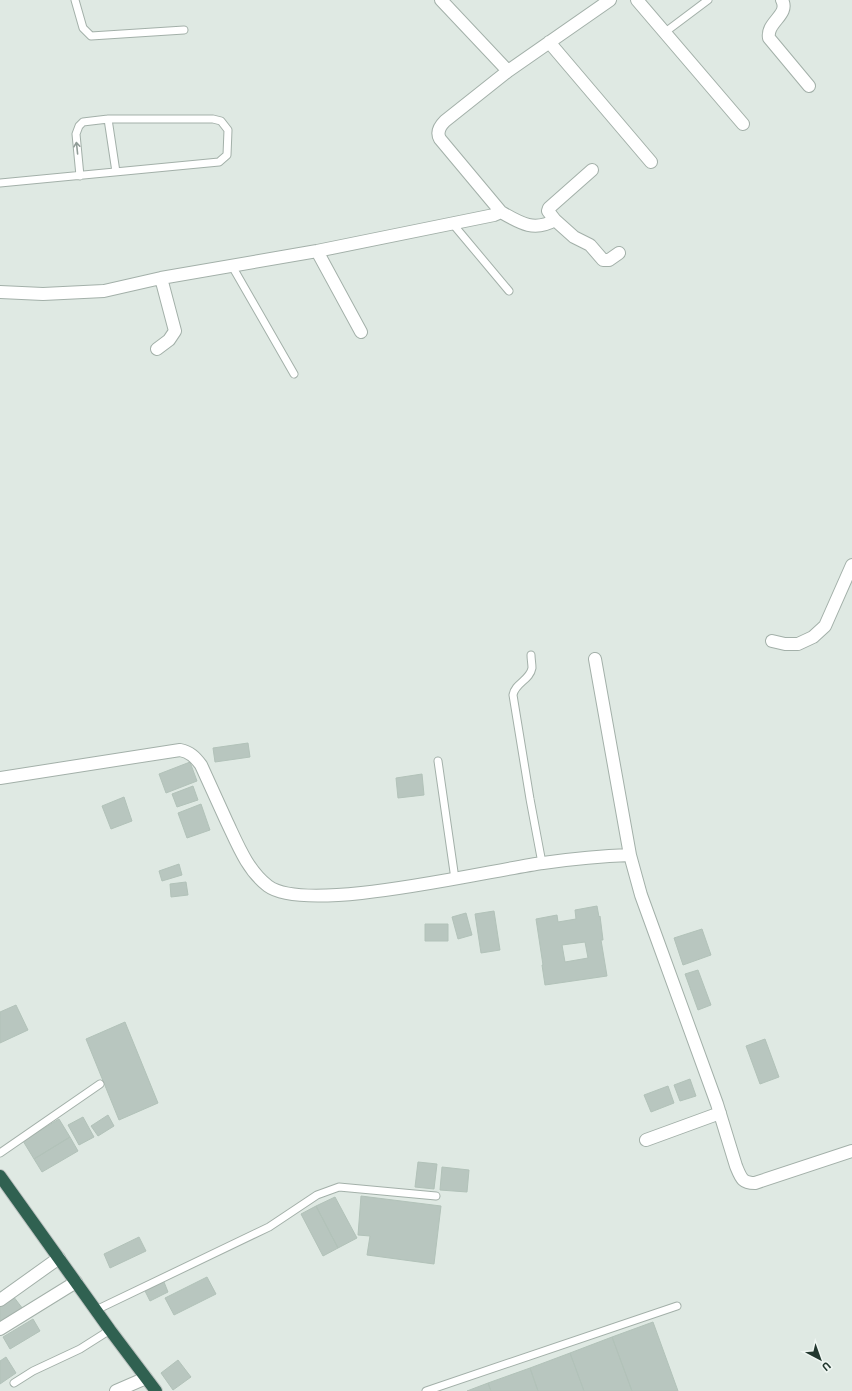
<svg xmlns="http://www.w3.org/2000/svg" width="852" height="1391" font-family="'IBM Plex Sans',sans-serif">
<rect width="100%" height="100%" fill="#dfe9e3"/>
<path fill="#b8c6bf" stroke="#b2c2b9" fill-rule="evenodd" d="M248,743L250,757L215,762L213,748Z
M190,762L197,781L166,793L159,774Z
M422,774L424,795L398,798L396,778Z
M193,786L198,800L177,807L172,794Z
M124,797L132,821L111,829L102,806Z
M201,804L210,830L187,838L178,813Z
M179,864L182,875L162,881L159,871Z
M186,882L188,895L171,897L170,884Z
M597,906L599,917L600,916L603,940H601L607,976L545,985L542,965H543L536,919L557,915L558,922L576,919L575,910ZM585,942L588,958L565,962L562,945Z
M494,911L500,950L481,953L475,914Z
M466,913L472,935L458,939L452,917Z
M425,924H448V941H425Z
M702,929L711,955L683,965L674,938Z
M698,970L711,1005L698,1010L685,974Z
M16,1005L28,1030L0,1043V1012Z
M125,1022L158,1103L119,1120L86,1039Z
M765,1039L779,1077L760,1084L746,1046Z
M690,1079L696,1096L680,1101L674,1085Z
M668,1086L674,1103L651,1112L644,1095Z
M108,1115L114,1126L98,1136L91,1126Z
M83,1117L94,1137L79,1145L68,1125Z
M59,1119L70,1137L34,1159L23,1141Z
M70,1137L78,1151L42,1172L34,1159Z
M418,1162L437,1164L434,1189L415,1187Z
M442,1167L469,1170L467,1192L440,1190Z
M361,1196L441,1206L434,1264L367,1255L370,1236L358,1235Z
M335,1197L357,1238L338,1248L316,1206Z
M316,1206L338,1248L323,1256L301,1214Z
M139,1237L146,1251L110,1268L104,1254Z
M207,1277L216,1294L174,1315L165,1298Z
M164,1282L168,1292L150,1301L145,1291Z
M13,1296L23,1309L0,1327V1306Z
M33,1319L40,1331L10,1349L3,1337Z
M653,1322L678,1391H632L612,1337Z
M612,1337L632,1391H584L570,1353Z
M570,1353L584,1391H538L530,1368Z
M6,1357L16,1373L0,1384V1361Z
M178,1360L191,1377L173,1390L161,1373Z
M530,1368L538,1391H491L488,1383Z
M488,1383L491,1391H467Z"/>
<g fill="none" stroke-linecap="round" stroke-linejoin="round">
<g stroke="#a3b0a9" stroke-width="9">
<path id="lane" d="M75,0L83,28L91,36L184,30
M664,33L708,0
M108,119L116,172
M0,183L219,162L227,155L228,130L221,121L213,119H108L83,122L79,126L76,134L80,176
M452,223L509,291
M232,266L294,374
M531,655C531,659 532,664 532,668C530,680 515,683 513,695L530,799L542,863
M438,761L455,879
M0,1153L100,1084
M96,1310L269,1227L317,1195L339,1187L436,1196
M14,1383L33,1371L80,1349L110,1330
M426,1391L677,1306"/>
</g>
<g stroke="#a3b0a9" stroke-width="14">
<path id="street" d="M441,0L508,71L445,121C440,126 436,132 440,139L501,212C520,223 534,232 555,220
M637,0L743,124
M782,0C790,15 766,22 769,38L809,86
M549,42L651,162
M508,71L610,0
M592,170L549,208L548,211L555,220L574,237L590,245L603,260H609L619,253
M317,251L361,332
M0,292L43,294L104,291L161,278L317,251L494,215L501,212
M157,349L169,340L175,331L161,278
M772,641L785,644H798L813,637L825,626L852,565
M595,659L630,855
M0,778L180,750C190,752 195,757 201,765C209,783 218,802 226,820C237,843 247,870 268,886C307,915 489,870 543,863C571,859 601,856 630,855L641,895L717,1104L736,1166C741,1178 742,1183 755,1183L852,1151
M646,1140L720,1113
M0,1300L59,1258
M0,1329L76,1282
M116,1391L146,1378"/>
</g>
<g stroke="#bdc3c1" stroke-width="14">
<path id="highway" d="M0,1176L110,1330L156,1391"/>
</g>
<use href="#lane" stroke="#fff" stroke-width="7"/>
<use href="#street" stroke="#fff" stroke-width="12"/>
<use href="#highway" stroke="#306151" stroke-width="12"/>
</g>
<defs><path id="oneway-shaft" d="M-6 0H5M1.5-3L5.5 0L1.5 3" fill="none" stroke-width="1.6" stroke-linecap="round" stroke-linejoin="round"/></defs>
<use stroke="#909c97" href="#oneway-shaft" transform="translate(77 148) rotate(-96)"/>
<g transform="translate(820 1359) rotate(139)" stroke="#eff6f2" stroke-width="3" paint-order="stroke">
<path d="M0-3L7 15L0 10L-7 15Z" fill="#22382f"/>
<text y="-6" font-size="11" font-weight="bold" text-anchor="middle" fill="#22382f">U</text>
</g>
</svg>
